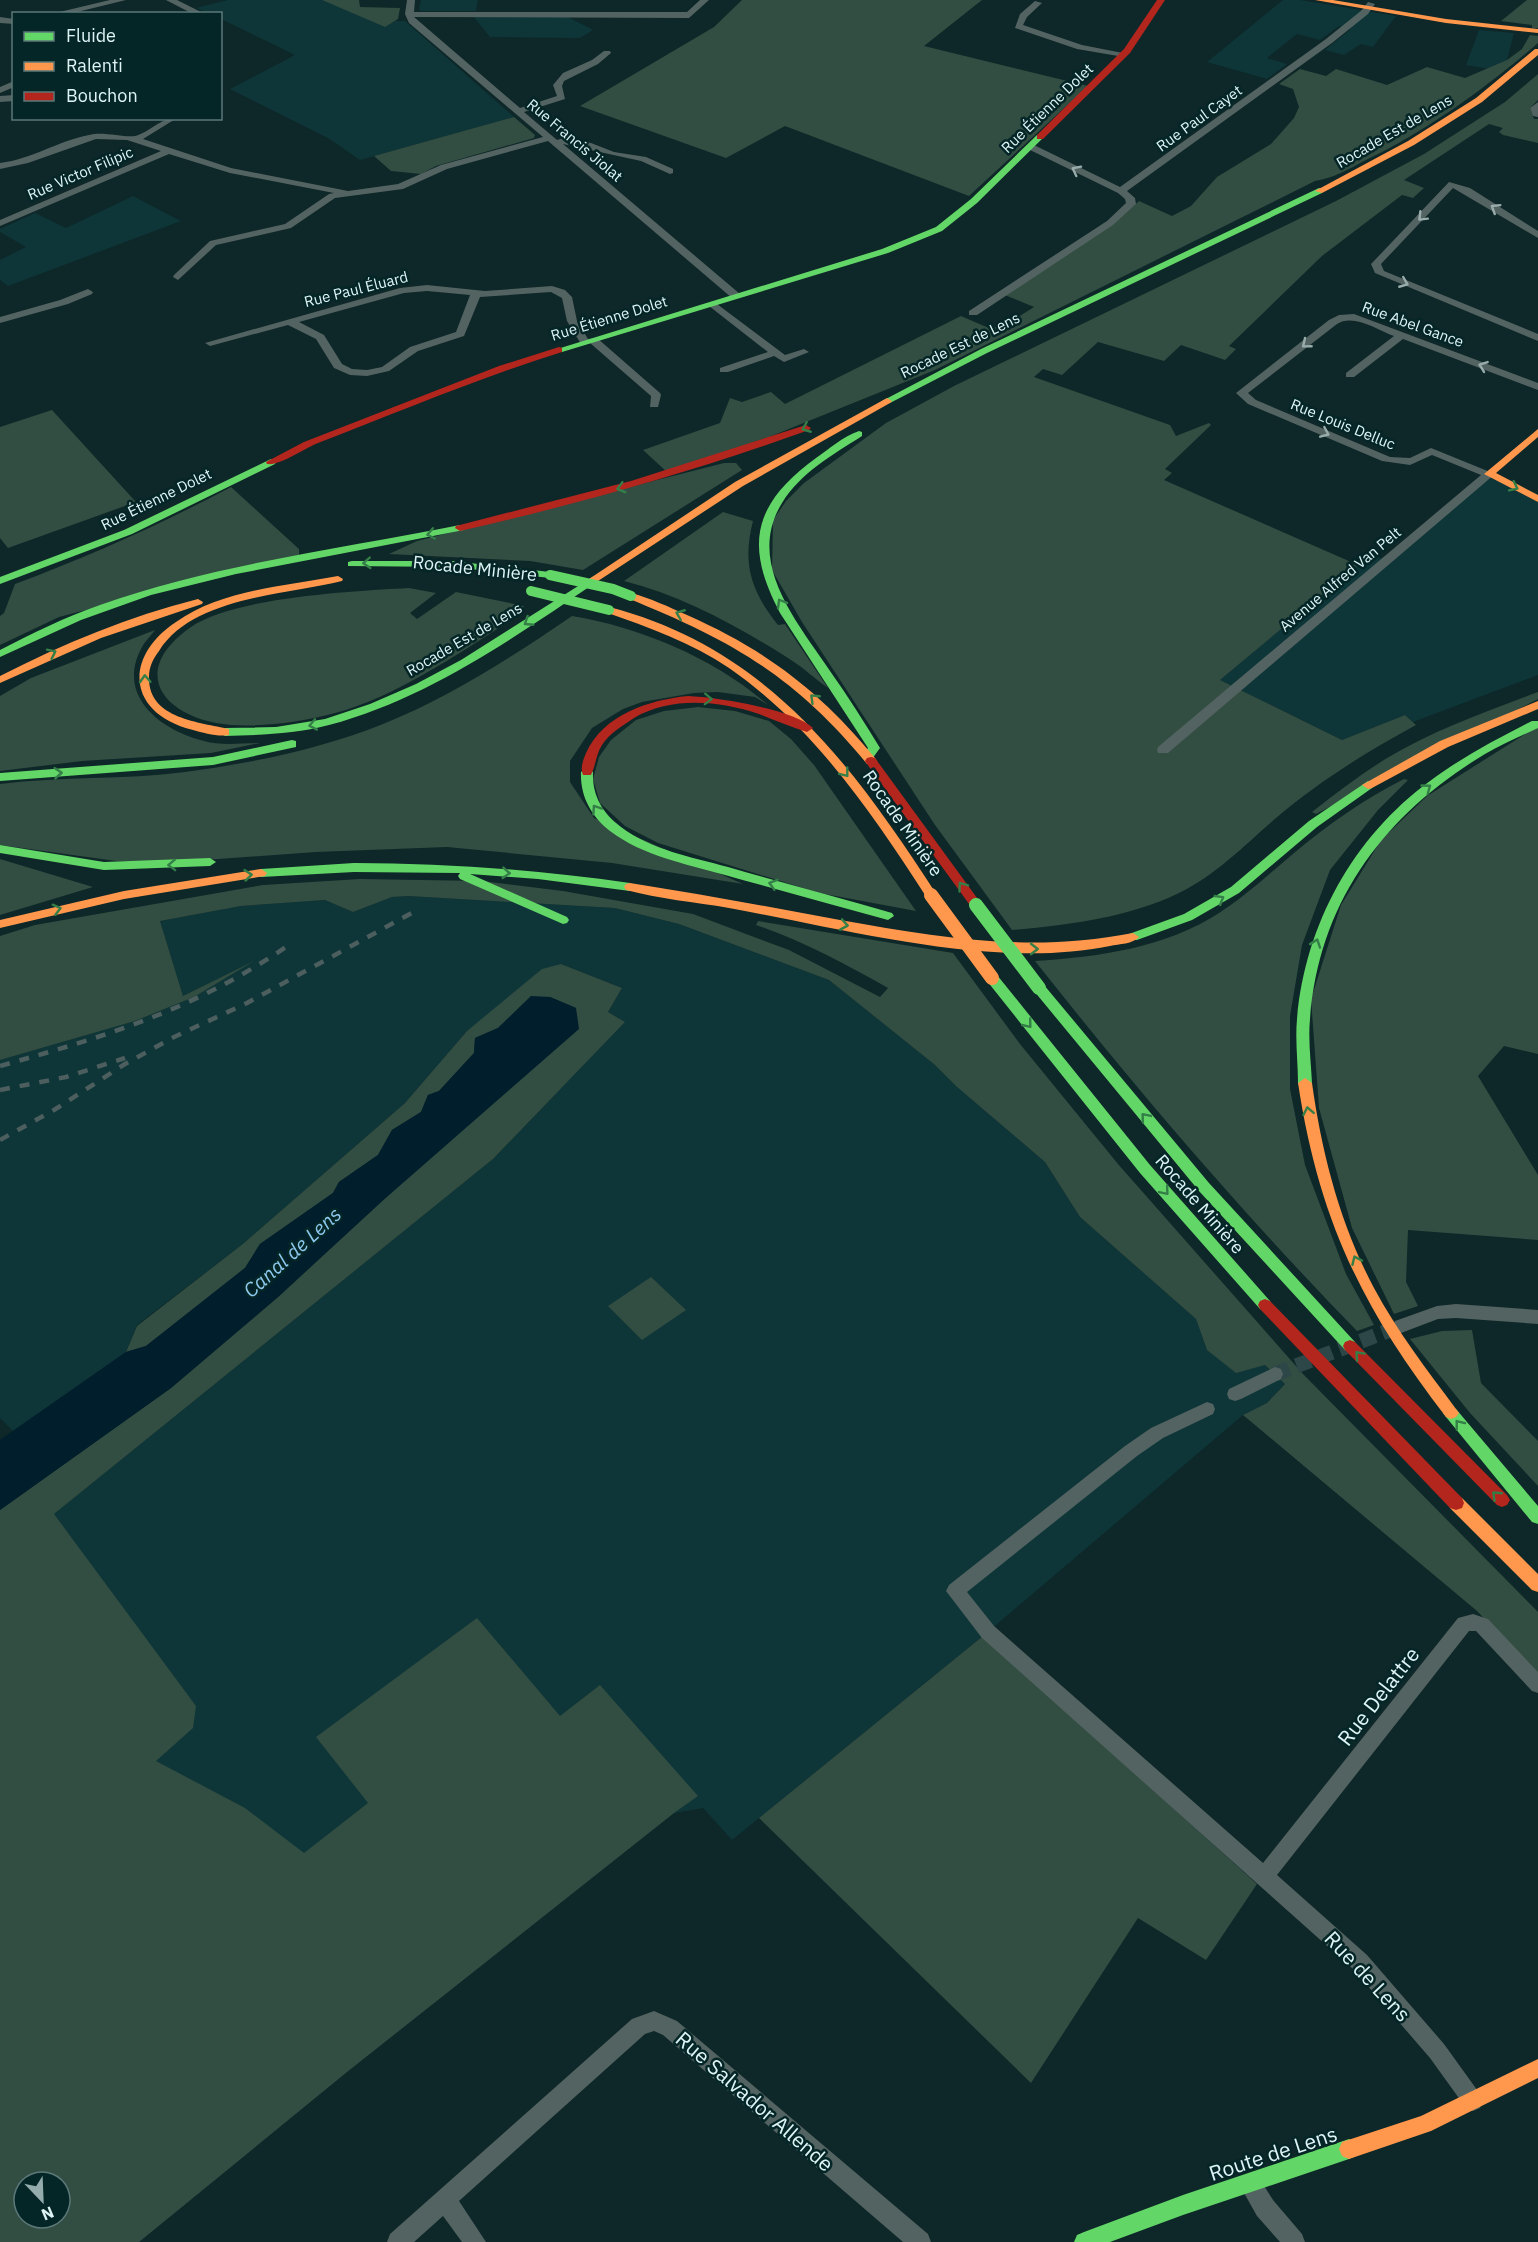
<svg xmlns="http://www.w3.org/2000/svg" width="1538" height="2242" font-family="'IBM Plex Sans',sans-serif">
<rect width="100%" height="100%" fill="#0e2728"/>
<path fill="#0e3638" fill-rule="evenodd" d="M228,0H322L385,26L395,21H405L514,117L360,160L328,138L230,89L295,55L221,19L220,14L208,13L196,8Z
M421,0H478L476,11H421L419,9Z
M1283,0H1300L1396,16L1373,47L1361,44L1344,55L1325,50L1351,29L1339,26L1320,40L1297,34L1267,58L1287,64L1267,79L1207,62Z
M473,16L568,17L593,30L580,38L490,37Z
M1479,30L1514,33L1507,60L1489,69L1466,65Z
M133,196L181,221L8,286L0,280V260L26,247L0,232V229L35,213L66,228Z
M1489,474L1538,501V675L1413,722L1405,715L1342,740L1220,680L1370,555L1388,560Z
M408,896L615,908L679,924L829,980L935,1065L957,1087L1045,1162L1080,1217L1196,1319L1207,1350L1265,1365L1285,1384L1267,1403L1243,1415L983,1636L732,1840L703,1808L674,1813L347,2072L139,2242H0L54,1514L493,1159L625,1022L608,1012L622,988L561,964L467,1031L405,1103L244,1243L137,1325L126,1352L13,1431L0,1418V1060L135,1021L194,997L245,966L183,996L160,921L241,906L325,900L353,912L392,897ZM24,2182H60V2218H24Z"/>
<path fill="#324d41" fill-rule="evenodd" d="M322,0H359L360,7L400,8L398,19L385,27Z
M742,0H982L924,46L1088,86L969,196L785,126L726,158L580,106L714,27Z
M1527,0H1538V28H1532V25L1501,21Z
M1530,35L1538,36V43C1486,88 1428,130 1366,160C1349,169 1334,178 1315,181L935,370L769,437L667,472L643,450L720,423L730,398L742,402L771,392L785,404L961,316L991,329L1018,317L1034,307L1005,295L1114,223L1139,201L1172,216L1191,206L1217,177L1271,144L1294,118L1299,107L1293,89L1279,84L1300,69L1326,76L1336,69L1387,85L1427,67L1465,78L1507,60L1522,49Z
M1538,74V100L1530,108L1534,119H1538V143L1503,135L1499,132L1503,128L1489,124L1404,180L1424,188L1413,198L1402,195L1322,256L1229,346L1236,349L1225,360L1181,345L1164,361L1098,342L1062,375L1043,369L1034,377L1170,425L1176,436L1209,423L1211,425L1165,469L1172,473L1164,480L1358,565L1220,680L1342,740L1405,715L1416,725C1366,752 1320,781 1276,818C1246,844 1216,875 1179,893C1127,918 1069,925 1012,930L935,825L802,622L772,570L773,520L786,501L804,483L886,423L954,386L1336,201L1424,154L1505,102Z
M514,117L535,135L534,138L436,166L421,174L391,171L374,156Z
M52,410L136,502L8,548L0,538V427Z
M724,463H736L742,470L583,570L530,561L389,554L417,541Z
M231,487L299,549V555L59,617L0,645V616L4,613L15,584C90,556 161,524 231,487Z
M723,512L753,521C742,564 751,591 778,625L785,624L828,688C815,679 804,668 791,660C739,627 684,596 624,581Z
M409,588L436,593L410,613L417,619L456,592L524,606L519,615C465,649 397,697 335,713C302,722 265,727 231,725C166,720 125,673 191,627C234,597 355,591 409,588Z
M572,616C640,627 716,659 768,705L755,697L718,692L694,693L642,702L623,709L592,728L570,761V782L594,818L743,884L612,863L447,847L316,852L191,861H116L0,845V784C61,776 124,780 185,772C252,763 321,749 383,724C450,697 512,657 572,616Z
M155,630C151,636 144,642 141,649C116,697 162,731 204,741C221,746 242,743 260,743L211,753L82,761L0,771V696L31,678Z
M1538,692V699L1316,814L1312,812C1336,793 1361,774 1387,758C1434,730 1487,711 1538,692Z
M698,707L735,711L769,721L791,739L814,765L916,911L819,893L658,843L625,826L600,803L593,779L599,757L611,740L636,720L664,711Z
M1538,726V1054L1504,1046L1478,1076L1538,1175V1240L1408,1230L1406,1282L1418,1306L1394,1314L1352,1228L1319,1108L1311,999L1341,905L1381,840L1427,796Z
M1404,779L1408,780L1378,810L1330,870L1302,945L1290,1016V1089L1305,1165L1346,1274L1374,1325L1357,1331C1243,1214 1136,1089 1035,961C1098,957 1165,948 1219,913C1246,896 1270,873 1294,853C1329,824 1364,799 1404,779Z
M0,859L93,887L0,915Z
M360,879L482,881L563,891L693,914L789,950L880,997L888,988C845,964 803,941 756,925L758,921L953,953L1020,1044L1118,1164L1303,1374L1538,1612V1675L1477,1611L1243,1415L1267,1403L1285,1384L1265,1365L1236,1373L1207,1350L1196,1319L1080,1217L1045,1162L957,1087L935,1065L829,980L679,924L615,908L408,896L392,897L353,912L325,900L241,906L160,921L183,996L254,961L194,997L135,1021L0,1060V936L35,925L263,885Z
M561,964L622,988L608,1012L625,1022L493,1159L54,1514L196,1706L193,1728L156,1761L245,1808L304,1853L368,1803L316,1737L477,1618L560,1716L600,1685L698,1796L674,1813L347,2072L139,2242H0V1510L171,1388L278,1297L380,1203L576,1008L550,997H531L498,1028L475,1038L474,1053L439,1091L428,1095L421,1112L392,1130L378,1155L339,1182L333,1193L260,1244L245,1268L146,1346L126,1352L137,1326L244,1243L405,1103L467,1031L542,969ZM24,2182H60V2218H24Z
M651,1277L686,1310L642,1340L608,1306Z
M1472,1330L1481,1383L1538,1441V1486L1470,1413L1410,1339L1442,1331Z
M983,1636L1257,1884L1206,1960L1138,1918L1031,2083L759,1818Z"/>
<path fill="#011e2d" d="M531,996L550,997L576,1008L579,1029L380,1203L278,1297L171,1388L0,1510V1440L126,1352L146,1346L245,1268L260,1244L333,1193L339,1182L378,1155L392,1130L421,1112L428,1095L439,1091L474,1053L475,1038L498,1028Z"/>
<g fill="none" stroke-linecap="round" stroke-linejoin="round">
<path stroke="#2d4647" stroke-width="15" stroke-dasharray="15 8" stroke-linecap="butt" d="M1275,1374L1398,1327"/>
<path fill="#536361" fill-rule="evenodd" d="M110,0H126L69,14H51Z
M166,0H177L205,14H193Z
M407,0H415L414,12H687L700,0H709L689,18L414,17L520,108L557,96L553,85L563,73L592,60L604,51H610L611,53L598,64L564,81L562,86L565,99L524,112L557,140L564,138L591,143L614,152L646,157L673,169V173L670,174L641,161L563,144L740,294V298H732L548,141L447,169L403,189L335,198L291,228L216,245L178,280L173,277L174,275L210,241L285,224L329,194L334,193L230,173L169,154L0,226V220L161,151L127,140L96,139L28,163L0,169V163C32,159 58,141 89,135C103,131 125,138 135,136C151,132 159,118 177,118L143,139L231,168L348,191L398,184L441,165L543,137L409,23L405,14Z
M1035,1L1042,3L1027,17L1023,25L1082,45L1128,54L1124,57L1077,49L1015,28L1020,14Z
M1368,2L1375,4L1368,14L1332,43L1127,191L1135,198L1136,204L1113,225L977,315H969V311L1107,221L1126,203L1125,199L1118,193L1028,149V145H1034L1120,187L1326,39L1362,10Z
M0,17L14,19V24L0,23Z
M14,81V87L0,93V87Z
M14,95V101L0,102V96Z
M1538,102V117L1533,116L1530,108Z
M1449,182L1470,188L1538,231V238L1453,188L1381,264L1384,271L1538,334V341L1375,273L1371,264L1373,262Z
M427,285L485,291L552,286L565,290L572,297L577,321L588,339L597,338L660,393L661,395L658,407H650L651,396L590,343L581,344L567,321L562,298L551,292L480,297L464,336L418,351L389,371L367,376L350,375L334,368L316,339L288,325L210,346L205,343L400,288ZM427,291L470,295L456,332L410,347L382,367L367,370L352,369L342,364L324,335L299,322L404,293Z
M88,289L93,292L92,294L68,304L0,323V317L60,300Z
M713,301L785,355L804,349L809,352L784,362L774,356L728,372H720V368L768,352L709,306L708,304Z
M1354,314L1538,383V390L1403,339L1354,377H1346V373L1394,336C1378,330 1353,313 1337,324L1248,393L1256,400L1390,457L1410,458L1431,448L1495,474L1168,753H1158L1157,750L1158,747L1481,475L1432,455L1410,465L1382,461L1248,404L1236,393L1329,320L1339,315Z
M1456,1304L1538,1310V1324L1456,1318L1438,1319L1401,1333L1395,1331L1393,1326L1395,1321L1437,1306Z
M1275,1367L1281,1369L1283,1374L1281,1379L1241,1399L1235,1401L1229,1399L1227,1394L1229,1389Z
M1207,1402L1213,1404L1215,1409L1213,1414L1163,1438L1137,1456L967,1592L994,1626L1263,1863L1458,1618L1473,1614L1488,1619L1538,1672V1693L1532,1691L1476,1631H1469L1277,1875L1367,1955L1444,2044L1480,2094L1483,2101L1480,2108L1473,2111L1466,2108L1430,2058L1353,1969L982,1638L946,1591L949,1585L1125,1446L1151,1428Z
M654,2011L677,2021L928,2234L931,2242H903L663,2035L654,2031L645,2034L459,2201L486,2242H462L443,2216L414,2242H387L390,2234L632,2019Z
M1250,2173L1258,2176L1273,2200L1302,2234L1305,2242H1280L1257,2216L1239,2184L1242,2176Z"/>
<path fill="#63d668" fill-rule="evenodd" d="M1037,135L1044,137L977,203L942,231L888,253L562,352L554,350L882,249L936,227L971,199Z
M1319,188L1322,189V193L987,353L890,403L882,401L981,349Z
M859,431L862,432V436C834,454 800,473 782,503C745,563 798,623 830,671C848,696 864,722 880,748L872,759L868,760L862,756L868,748L780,613C744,545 753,504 816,458C829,449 844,436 859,431Z
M271,459L276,462L275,464L132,534L0,584V577L124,530Z
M460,525L465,528L464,530L236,574L151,595L81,620L0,657V650C33,633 65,617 100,605C216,564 340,549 460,525Z
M352,561H452L550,572L555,575L550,578L452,567L348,566V562Z
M594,576L598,577V581C513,638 429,698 329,725C295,734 260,735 225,736L219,732L225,728L276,727L325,719L370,704L416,684L461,660Z
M1532,721H1538V728C1521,736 1502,744 1485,754C1385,814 1319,901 1310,1019C1308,1040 1311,1062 1312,1083L1305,1088L1300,1086L1298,1083C1298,1062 1295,1040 1297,1019C1305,925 1353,837 1430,781C1462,757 1497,739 1532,721Z
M292,740L296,741V747L213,765L0,781V773L213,757Z
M587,768L593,772C592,795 602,813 621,827C652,850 691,857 728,867C783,883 838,897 892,913L894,916L888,920C834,905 779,890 725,875C686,864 643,856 610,831C591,816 580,796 581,772Z
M1368,781L1374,785L1372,788L1317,827L1239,893L1192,920L1137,940H1129L1127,937L1129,934L1184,914L1231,887L1309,821Z
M0,845L104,862L210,858L216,862L210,866L104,870L0,853Z
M354,863C447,863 538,870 630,883L636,887L630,891L538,879L470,874L567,917L569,920L567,923L563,924L460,879L458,876L460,873L354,872L261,877L255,873L261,869Z
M992,973L997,975L1150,1165L1270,1301L1272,1305L1270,1309L1265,1311L1260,1309L1140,1173L987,981L986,978Z
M1039,983L1044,985L1209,1183L1355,1342L1357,1346L1355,1350L1350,1352L1345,1350L1199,1191L1034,991L1033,988Z
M1451,1407L1456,1409L1538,1506V1524L1532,1522L1446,1417L1443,1413L1446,1409Z
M1349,2139L1356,2142L1359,2149L1356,2156L1349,2159L1183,2215L1110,2242H1074L1077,2235L1084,2232L1183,2195Z"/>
<path fill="#ff974d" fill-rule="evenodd" d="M1315,0H1333L1446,19L1538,29V33L1446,23Z
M1535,49H1538V55L1482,102L1414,145L1322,193L1315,191L1408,141L1476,98Z
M887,398L892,401L890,403L743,486L598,581L594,582L589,579L735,482Z
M1538,429V437L1496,473L1538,495V502L1484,474Z
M338,576L343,579L342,581C285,595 193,597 159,651C153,659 149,667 149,677C148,719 200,722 229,729V735C218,737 204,733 193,730C128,714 122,658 176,622C221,590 285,586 338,576Z
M631,593C650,598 669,607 687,615C766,650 820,691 875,758L877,761L875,764H867C795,676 731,640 627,598L626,596Z
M198,599L203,602L202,604L101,638L0,683V676C63,644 129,616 198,599Z
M609,607C767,648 851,763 935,892L937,895L935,898H927C872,813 814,727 729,668C692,643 648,627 605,612L604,610Z
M1538,701V709L1448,747L1372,788L1368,789L1362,785L1440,741Z
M261,869L267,873L265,876L124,899L0,928V920L124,891Z
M630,883C700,894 770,907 840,920C942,938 1030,953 1133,933L1139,937C1133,944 1119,944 1110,946C993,970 845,929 729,908C695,902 659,899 626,890L624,887L626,884Z
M1305,1078L1312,1083C1322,1154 1340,1224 1374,1288C1397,1331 1427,1370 1456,1409L1459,1413L1456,1417L1451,1419L1446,1417C1362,1308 1319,1220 1298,1083Z
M1456,1496L1462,1498L1538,1574V1592L1532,1590L1450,1508L1448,1503L1450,1498Z
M1538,2059V2078L1431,2131L1349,2159L1342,2156L1339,2149L1342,2142L1421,2116Z"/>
<path fill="#b3261e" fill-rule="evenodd" d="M1157,0H1165L1130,53L1043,139H1037V135L1124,49Z
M559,347L562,348V352C479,378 399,412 318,443C305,448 280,466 267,464L266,462L304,442L499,366Z
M806,425L811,428L809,430C695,471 579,504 460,531L455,528L456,526L631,481Z
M688,696C715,697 794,709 813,728L807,732C791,727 775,720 759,714C719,701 672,696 634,718C622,726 610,733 602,745C596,754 596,765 591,775H583C580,768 583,760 586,753C604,714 649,700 688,696Z
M871,757L875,758L980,902L982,905L980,908H972L867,764L865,761L867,758Z
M1265,1299L1270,1301L1462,1498L1464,1503L1462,1508L1456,1510L1450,1508L1260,1309L1258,1305L1260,1301Z
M1350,1340L1355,1342L1507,1495L1510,1500L1507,1505L1502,1507L1497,1505L1345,1350L1343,1346L1345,1342Z"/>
<path stroke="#4c5e5e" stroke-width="4.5" stroke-dasharray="10 10" stroke-linecap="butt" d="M0,1066C107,1036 193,1010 286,947
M0,1090L66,1077L125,1058
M0,1140L54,1110L125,1064L174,1037L247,1003L419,909"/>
<path stroke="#63d668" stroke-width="10" d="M550,575L613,589L631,596
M531,591L609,610"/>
<path stroke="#63d668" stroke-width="14" d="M976,905L1039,988"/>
<path stroke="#ff974d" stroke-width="14" d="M931,895L992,978"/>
</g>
<defs><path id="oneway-chevron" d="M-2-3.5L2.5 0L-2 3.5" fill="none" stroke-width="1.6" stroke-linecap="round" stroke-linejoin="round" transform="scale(1.5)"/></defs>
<g stroke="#98acab">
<use href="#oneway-chevron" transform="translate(1076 170) rotate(-153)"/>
<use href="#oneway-chevron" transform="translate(1495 208) rotate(-148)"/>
<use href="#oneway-chevron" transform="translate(1422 217) rotate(135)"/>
<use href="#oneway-chevron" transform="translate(1404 283) rotate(22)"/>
<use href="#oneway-chevron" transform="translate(1306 344) rotate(141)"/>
<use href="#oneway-chevron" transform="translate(1483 366) rotate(-160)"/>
<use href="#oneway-chevron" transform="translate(1325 433) rotate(23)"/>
</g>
<g stroke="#347e48">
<use href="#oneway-chevron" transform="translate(806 428) rotate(158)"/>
<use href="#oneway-chevron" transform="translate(1514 487) rotate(26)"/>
<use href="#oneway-chevron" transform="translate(621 488) rotate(164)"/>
<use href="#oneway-chevron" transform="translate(431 534) rotate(169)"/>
<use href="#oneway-chevron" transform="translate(367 563) rotate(177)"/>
<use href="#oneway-chevron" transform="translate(781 603) rotate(-120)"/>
<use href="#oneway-chevron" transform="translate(680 614) rotate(-158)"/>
<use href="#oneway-chevron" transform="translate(528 622) rotate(147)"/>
<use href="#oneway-chevron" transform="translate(52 653) rotate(-26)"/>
<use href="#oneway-chevron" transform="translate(145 679) rotate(-93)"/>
<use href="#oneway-chevron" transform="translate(814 698) rotate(-136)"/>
<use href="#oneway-chevron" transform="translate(708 699) rotate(2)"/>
<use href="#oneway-chevron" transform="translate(313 725) rotate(169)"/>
<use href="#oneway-chevron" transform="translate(58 773) rotate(-4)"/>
<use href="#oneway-chevron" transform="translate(845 773) rotate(52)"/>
<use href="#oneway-chevron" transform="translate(1427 788) rotate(-36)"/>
<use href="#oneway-chevron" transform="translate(596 809) rotate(-124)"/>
<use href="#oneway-chevron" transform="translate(172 865) rotate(178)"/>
<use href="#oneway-chevron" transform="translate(506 873) rotate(4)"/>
<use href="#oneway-chevron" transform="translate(248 875) rotate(-6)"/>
<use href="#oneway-chevron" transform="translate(773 884) rotate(-164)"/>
<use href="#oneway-chevron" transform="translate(962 886) rotate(-126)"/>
<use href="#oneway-chevron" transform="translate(1220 899) rotate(-31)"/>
<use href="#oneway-chevron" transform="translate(57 909) rotate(-15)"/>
<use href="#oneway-chevron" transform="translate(844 925) rotate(10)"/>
<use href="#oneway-chevron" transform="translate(1316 943) rotate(-71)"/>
<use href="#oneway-chevron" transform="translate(1034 949)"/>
<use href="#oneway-chevron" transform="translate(1028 1024) rotate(51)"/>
<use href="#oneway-chevron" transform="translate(1308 1111) rotate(-101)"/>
<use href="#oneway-chevron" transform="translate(1145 1117) rotate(-130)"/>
<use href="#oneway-chevron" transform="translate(1165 1191) rotate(50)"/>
<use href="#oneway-chevron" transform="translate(1356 1260) rotate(-114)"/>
<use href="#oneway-chevron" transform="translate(1359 1355) rotate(-133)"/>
<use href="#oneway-chevron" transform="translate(1459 1424) rotate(-128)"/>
<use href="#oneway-chevron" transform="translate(1496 1495) rotate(-136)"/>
</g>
<g text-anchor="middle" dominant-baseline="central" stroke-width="5" stroke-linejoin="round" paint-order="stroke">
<g font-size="15" fill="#def4f5" stroke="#052627">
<text transform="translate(1047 108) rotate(-44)">Rue Étienne Dolet</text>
<text transform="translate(1199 118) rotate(-36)">Rue Paul Cayet</text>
<text transform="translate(1394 131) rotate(-30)">Rocade Est de Lens</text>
<text transform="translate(575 140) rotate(40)">Rue Francis Jiolat</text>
<text transform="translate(80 173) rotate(-23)">Rue Victor Filipic</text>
<text transform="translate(356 289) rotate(-14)">Rue Paul Éluard</text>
<text transform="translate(609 318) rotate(-17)">Rue Étienne Dolet</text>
<text transform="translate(1413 324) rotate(20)">Rue Abel Gance</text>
<text transform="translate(960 345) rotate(-26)">Rocade Est de Lens</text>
<text transform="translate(1343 424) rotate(22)">Rue Louis Delluc</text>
<text transform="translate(156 499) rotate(-26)">Rue Étienne Dolet</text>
<text transform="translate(1340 579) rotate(-40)">Avenue Alfred Van Pelt</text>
<text transform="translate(464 639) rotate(-30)">Rocade Est de Lens</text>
</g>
<g font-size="18" fill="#def4f5" stroke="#052627">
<text transform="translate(475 568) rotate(6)">Rocade Minière</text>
<text transform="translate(903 823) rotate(55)">Rocade Minière</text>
<text transform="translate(1200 1204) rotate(49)">Rocade Minière</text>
</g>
<g font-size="20" font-style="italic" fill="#8dc8ed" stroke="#052627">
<text transform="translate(292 1252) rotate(-42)">Canal de Lens</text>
</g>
<g font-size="21" fill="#def4f5" stroke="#052627">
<text transform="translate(1378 1696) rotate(-52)">Rue Delattre</text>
<text transform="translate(1368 1976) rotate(47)">Rue de Lens</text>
<text transform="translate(755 2101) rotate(41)">Rue Salvador Allende</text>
<text transform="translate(1273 2153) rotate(-18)">Route de Lens</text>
</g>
</g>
<rect x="12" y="12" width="210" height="108" fill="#052627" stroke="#5c7879" stroke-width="1.5"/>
<rect x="24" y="32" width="30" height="9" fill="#63d668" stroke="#5c7879" stroke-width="1.5"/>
<text x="66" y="42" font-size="18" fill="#def4f5">Fluide</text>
<rect x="24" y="62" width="30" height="9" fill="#ff974d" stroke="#5c7879" stroke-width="1.5"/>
<text x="66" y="72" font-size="18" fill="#def4f5">Ralenti</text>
<rect x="24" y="92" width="30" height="9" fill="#b3261e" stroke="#5c7879" stroke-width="1.5"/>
<text x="66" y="102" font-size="18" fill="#def4f5">Bouchon</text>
<g transform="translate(42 2200) rotate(157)"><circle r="28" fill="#052627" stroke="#5c7879" stroke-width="1.5"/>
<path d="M0-4.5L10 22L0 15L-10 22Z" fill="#95acad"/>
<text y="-9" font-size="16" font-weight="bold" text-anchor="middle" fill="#def4f5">N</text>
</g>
</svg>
